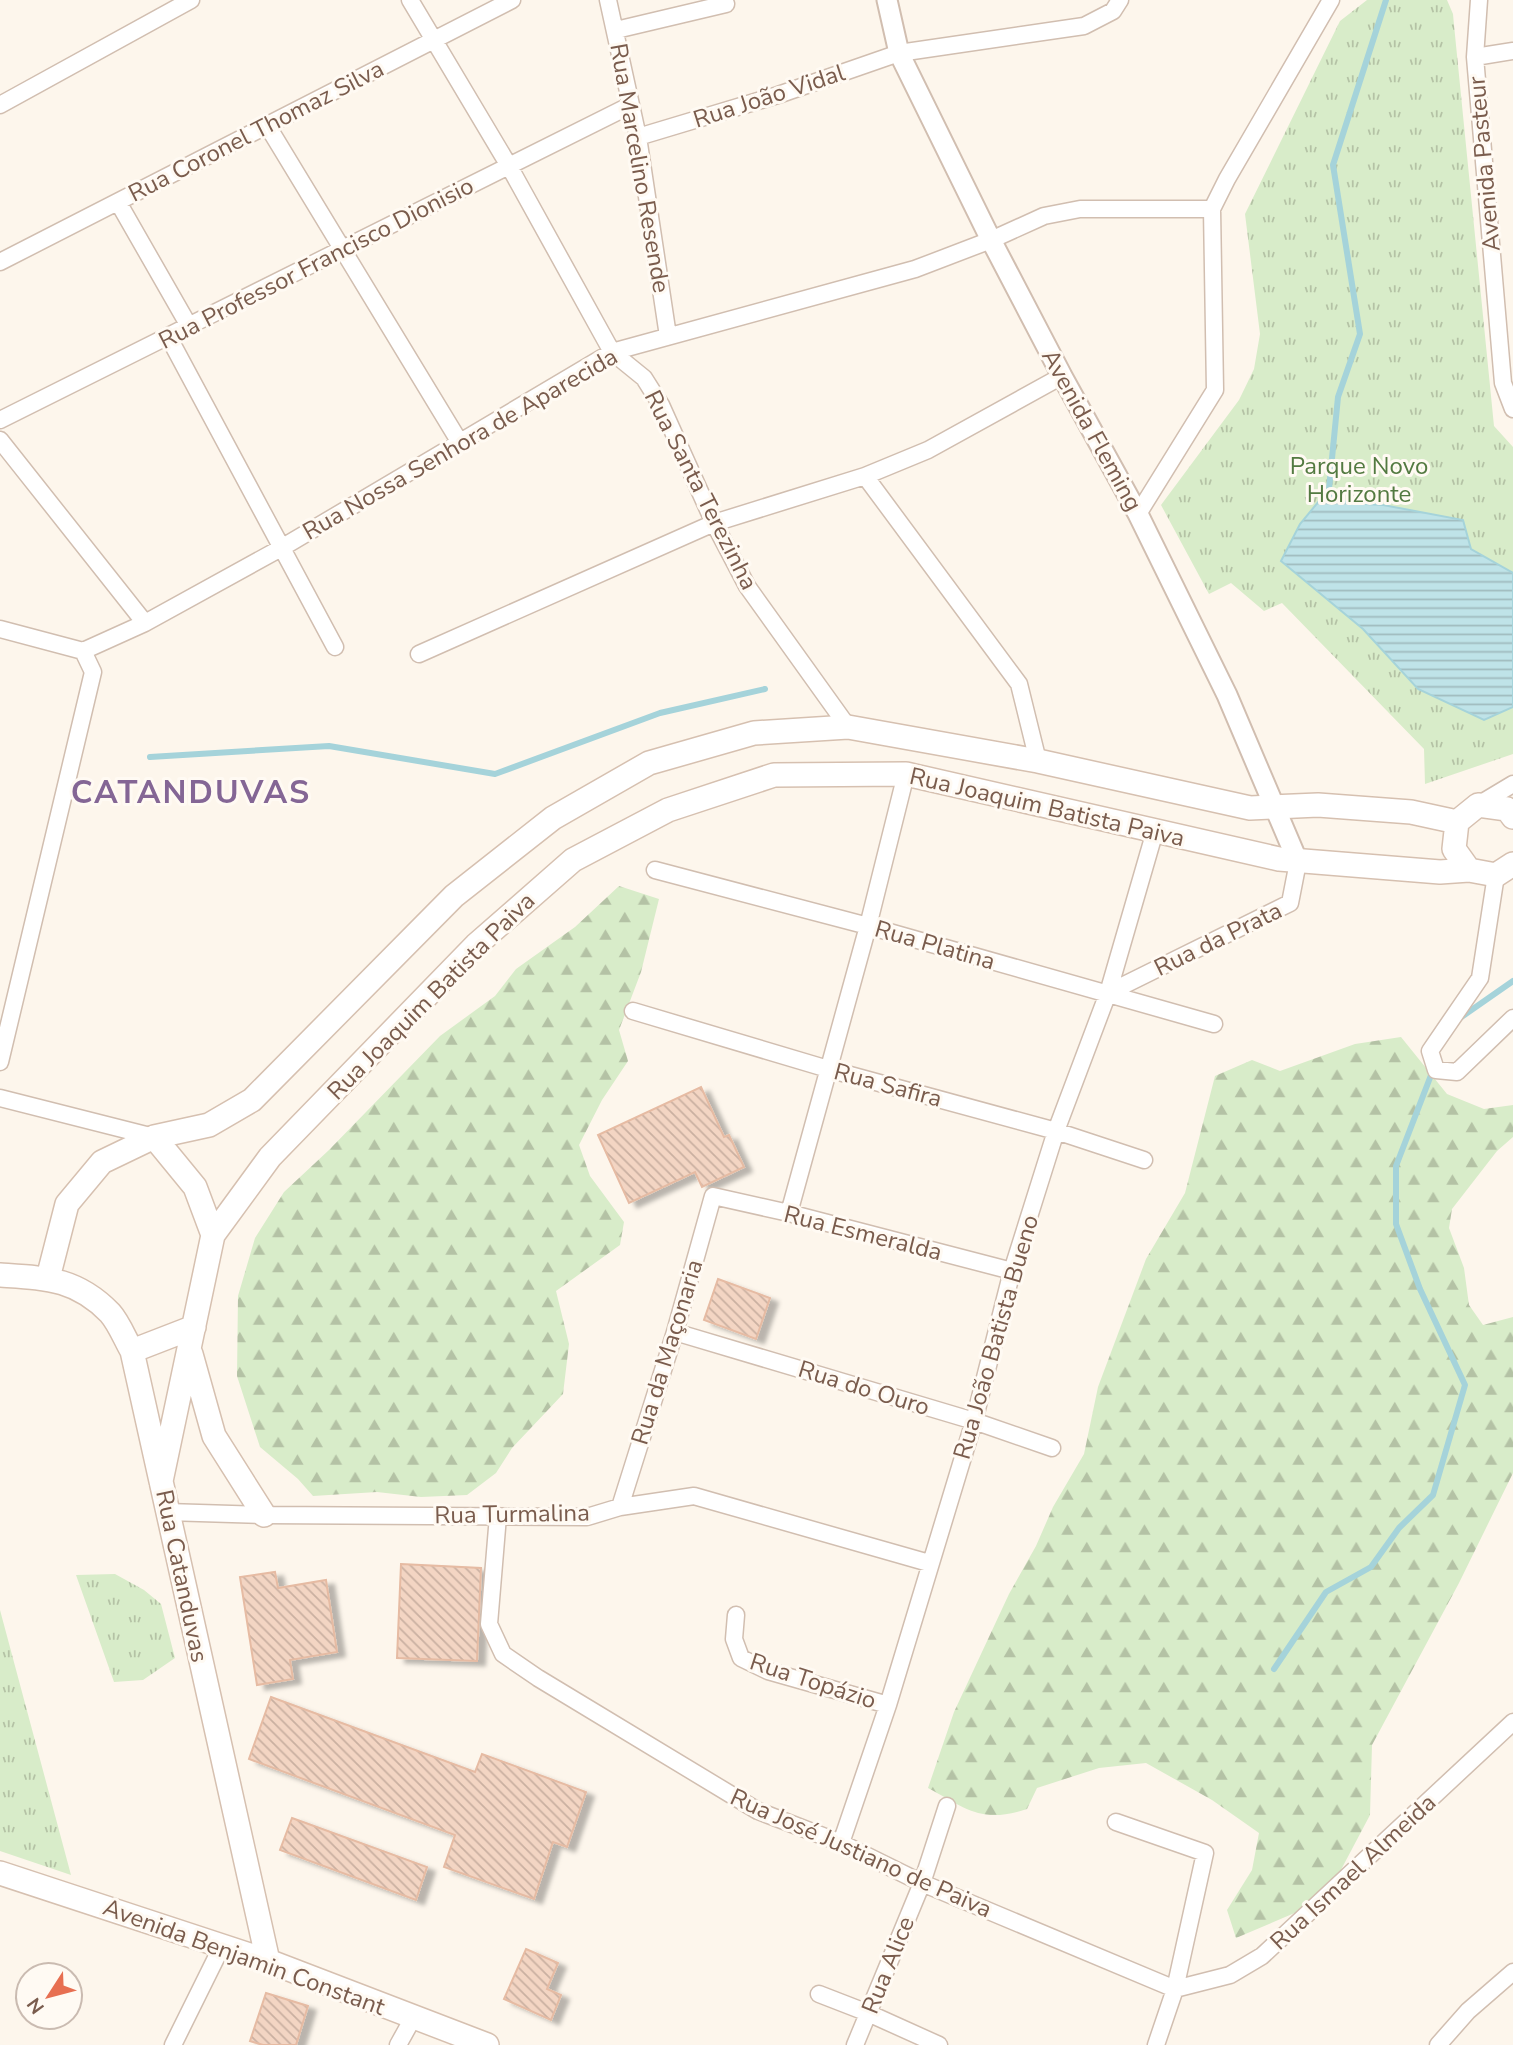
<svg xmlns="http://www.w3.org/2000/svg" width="1513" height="2045" font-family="'Nunito Sans',sans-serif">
<defs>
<pattern id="grass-tufts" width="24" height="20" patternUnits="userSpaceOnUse" patternTransform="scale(1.75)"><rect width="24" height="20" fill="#d8ecc9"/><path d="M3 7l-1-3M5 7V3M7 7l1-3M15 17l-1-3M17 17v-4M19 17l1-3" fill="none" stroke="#b4c2a5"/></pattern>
<pattern id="forest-firs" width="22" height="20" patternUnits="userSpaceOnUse" patternTransform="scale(1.75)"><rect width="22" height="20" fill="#d8ecc9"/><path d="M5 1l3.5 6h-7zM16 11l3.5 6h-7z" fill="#b4c2a5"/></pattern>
<pattern id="water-rules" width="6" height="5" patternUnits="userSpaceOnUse" patternTransform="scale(1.75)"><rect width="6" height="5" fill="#bfe3e8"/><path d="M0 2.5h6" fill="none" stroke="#a0bbbe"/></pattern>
<pattern id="building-back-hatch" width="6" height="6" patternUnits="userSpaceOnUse" patternTransform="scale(1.75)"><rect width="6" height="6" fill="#f3d5c3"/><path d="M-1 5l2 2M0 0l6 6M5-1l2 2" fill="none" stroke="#cab0a1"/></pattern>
<filter id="shadow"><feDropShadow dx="8" dy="4.5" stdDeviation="2" flood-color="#0004"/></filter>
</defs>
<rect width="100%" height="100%" fill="#fdf6ec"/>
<path fill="url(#grass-tufts)" d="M1367,0H1447L1453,14L1454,25L1494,426L1513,447V754L1425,784L1424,749L1282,603L1264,611L1231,583L1209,594L1161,505L1239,400L1254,369L1260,334L1245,214L1340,21Z
M115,1574L144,1590L161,1604L175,1658L143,1680L114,1682L76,1575Z
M0,1610L71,1875L0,1851Z"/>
<path fill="url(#forest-firs)" d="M619,886L659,899L641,972L619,1030L628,1061L602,1100L579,1145L590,1176L624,1222L620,1245L556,1291L569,1344L563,1394L512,1448L496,1473L467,1495L421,1497L377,1492L313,1496L298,1479L260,1447L237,1376L238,1296L255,1238L284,1192L329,1150L440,1036L495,996L516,969L575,927Z
M1401,1037L1447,1094L1484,1109L1513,1105V1137L1497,1151L1452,1209L1449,1228L1464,1268L1469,1305L1483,1325L1513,1317V1473L1459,1583L1372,1745L1370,1815L1325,1900L1236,1938L1227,1910L1252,1870L1259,1833L1212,1800L1146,1763L1099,1768L1037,1788L1027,1809C981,1824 967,1809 928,1788L954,1712L1009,1594L1036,1546L1053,1507L1084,1454L1098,1387L1146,1259L1185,1193L1215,1076L1252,1060L1280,1071L1355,1044Z"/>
<path fill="url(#water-rules)" stroke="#a5d3da" stroke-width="2" d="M1329,489L1347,503L1383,505L1463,520L1471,549L1513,573V707L1484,720L1418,689L1363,629L1281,561L1300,524Z"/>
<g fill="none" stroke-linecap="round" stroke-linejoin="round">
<path stroke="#a5d3da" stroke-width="6" d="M1329,489L1338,397L1360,334L1333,165L1386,0
M150,757L329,746L495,774L660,713L765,689
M1460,1018L1513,981
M1274,1669L1326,1592L1371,1567L1399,1528L1433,1495L1465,1385L1420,1289L1396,1224V1166L1433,1070"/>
</g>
<path fill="url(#building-back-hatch)" stroke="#e6bba3" stroke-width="2" filter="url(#shadow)" d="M701,1087L724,1137L729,1135L744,1167L702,1187L695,1172L629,1203L598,1135Z
M718,1279L770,1298L756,1339L704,1320Z
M401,1564L481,1568L477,1661L397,1658Z
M275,1572L278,1588L326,1580L337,1652L290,1660L293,1679L257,1685L240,1577Z
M271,1697L475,1772L482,1754L586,1792L567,1847L553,1842L534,1899L444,1867L455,1835L249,1759Z
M292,1818L427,1867L416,1900L280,1850Z
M526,1949L558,1963L547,1989L561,1995L551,2020L504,1999Z
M266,1993L308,2006L296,2045H263L250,2041Z"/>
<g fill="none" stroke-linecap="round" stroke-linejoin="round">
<g stroke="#d1beb0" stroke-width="19">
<path id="minor" d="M410,0L509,166L612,352L644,378L661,405L714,523L747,586L848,727
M608,0L638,137L668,336
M1479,0L1475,57L1503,383L1513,409
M616,30L726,4
M1475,57L1513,51
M0,105L191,0
M267,125L459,441
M638,137L778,95L899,53L1084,26L1113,11L1120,0
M118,202L189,326
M0,262L512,0
M168,336L335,647
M0,420L631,105
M0,440L145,623
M865,476L1019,684L1038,761
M1138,514L1215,390L1212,209
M0,629L83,651L145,623L283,547L612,352L915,269L991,240L1044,216L1080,209H1212L1227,179L1331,0
M419,654L714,523L865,476L928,450L1062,376
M1478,805L1513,784
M655,870L868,926L1214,1024
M1496,875L1480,978L1430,1051L1436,1070L1457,1072L1513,1018
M1108,993L1290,903L1298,862
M633,1011L828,1069L1056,1131L1144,1160
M0,1062L93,672L83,651
M0,1098L154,1137
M789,1213L868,926L906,774
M675,1332L974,1421L1052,1448
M620,1507L675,1332L713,1196L789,1213L1012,1271
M167,1512L264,1515L587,1517L620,1507L694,1496L929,1563
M498,1516L489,1624L503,1654L538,1678L758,1811L841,1843L922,1883L1175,1989L1230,1975L1262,1956L1513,1722
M736,1615L734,1639L741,1658L768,1671L888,1705
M1116,1822L1205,1853L1175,1989L1156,2045
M841,1843L888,1705L974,1421L1012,1271L1056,1131L1108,993L1155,831
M819,1994L868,2013L939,2045
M173,2045L222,1946
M398,2045L413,2018
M855,2045L922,1883L947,1806
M1438,2045L1468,2011L1513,1972"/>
</g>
<g stroke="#d1beb0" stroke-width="23">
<path id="tertiary" d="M887,0L899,53L991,240L1062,376L1138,514L1227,695L1298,862"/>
</g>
<g stroke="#d6c0b0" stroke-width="26">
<path id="secondary" d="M1513,817L1507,809L1478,805L1457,822L1454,849L1469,870L1496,875L1513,864
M154,1137L195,1187L213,1235
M0,1275C45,1278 76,1278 110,1313C119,1323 125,1339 132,1351L268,1961
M48,1278L67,1204L102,1162L154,1137L209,1125L252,1100L454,896L553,818L649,763L754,733L848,727L1038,761L1250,808L1318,805L1411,812L1457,822
M132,1351L194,1327
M191,1354L214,1436L264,1515
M161,1481L213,1235L270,1157L476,945L573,860L668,810L774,775L906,774L1279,859L1440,872L1469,870
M0,1873L268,1961L487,2045"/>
</g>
<use href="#minor" stroke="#fff" stroke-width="16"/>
<use href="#tertiary" stroke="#fff" stroke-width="19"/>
<use href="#secondary" stroke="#fff" stroke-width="23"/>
</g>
<g text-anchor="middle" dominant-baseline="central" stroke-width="6" stroke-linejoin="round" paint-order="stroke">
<g font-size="24" fill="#7a5c4d" stroke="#fffaf3">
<text transform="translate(769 96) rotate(-18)">Rua João Vidal</text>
<text transform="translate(256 131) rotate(-27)">Rua Coronel Thomaz Silva</text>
<text transform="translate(1484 164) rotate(-95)">Avenida Pasteur</text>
<text transform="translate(640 168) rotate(80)">Rua Marcelino Resende</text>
<text transform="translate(316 263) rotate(-27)">Rua Professor Francisco Dionisio</text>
<text transform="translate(1092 430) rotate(61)">Avenida Fleming</text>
<text transform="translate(460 444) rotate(-30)">Rua Nossa Senhora de Aparecida</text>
<text transform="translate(701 490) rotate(63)">Rua Santa Terezinha</text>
<text transform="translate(1047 807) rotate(13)">Rua Joaquim Batista Paiva</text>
<text transform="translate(1218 939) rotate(-26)">Rua da Prata</text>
<text transform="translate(935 945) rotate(16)">Rua Platina</text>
<text transform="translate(431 996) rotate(-45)">Rua Joaquim Batista Paiva</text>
<text transform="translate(888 1085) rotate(15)">Rua Safira</text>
<text transform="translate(863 1233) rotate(14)">Rua Esmeralda</text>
<text transform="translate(996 1337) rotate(-74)">Rua João Batista Bueno</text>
<text transform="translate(667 1352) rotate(-73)">Rua da Maçonaria</text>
<text transform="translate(864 1388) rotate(17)">Rua do Ouro</text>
<text transform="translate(512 1514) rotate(-1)">Rua Turmalina</text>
<text transform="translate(182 1576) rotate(78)">Rua Catanduvas</text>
<text transform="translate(813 1681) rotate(18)">Rua Topázio</text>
<text transform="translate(861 1853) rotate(24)">Rua José Justiano de Paiva</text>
<text transform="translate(1353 1872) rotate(-43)">Rua Ismael Almeida</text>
<text transform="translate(244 1957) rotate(20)">Avenida Benjamin Constant</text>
<text transform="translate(888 1965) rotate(-68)">Rua Alice</text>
</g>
<g font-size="24" fill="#537a41" stroke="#fffaf3">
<text x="1359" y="466">Parque Novo<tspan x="1359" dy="28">Horizonte</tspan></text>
</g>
<g font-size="32" font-weight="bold" letter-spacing="2" fill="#846695" stroke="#fffaf3">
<text x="191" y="792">CATANDUVAS</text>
</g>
</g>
<g transform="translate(49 1996) rotate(234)"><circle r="33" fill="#fffaf3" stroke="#cabbb1" stroke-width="2"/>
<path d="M0-5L12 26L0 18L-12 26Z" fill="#e76f51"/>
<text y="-10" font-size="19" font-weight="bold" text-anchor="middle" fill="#7a5c4d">N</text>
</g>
</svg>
